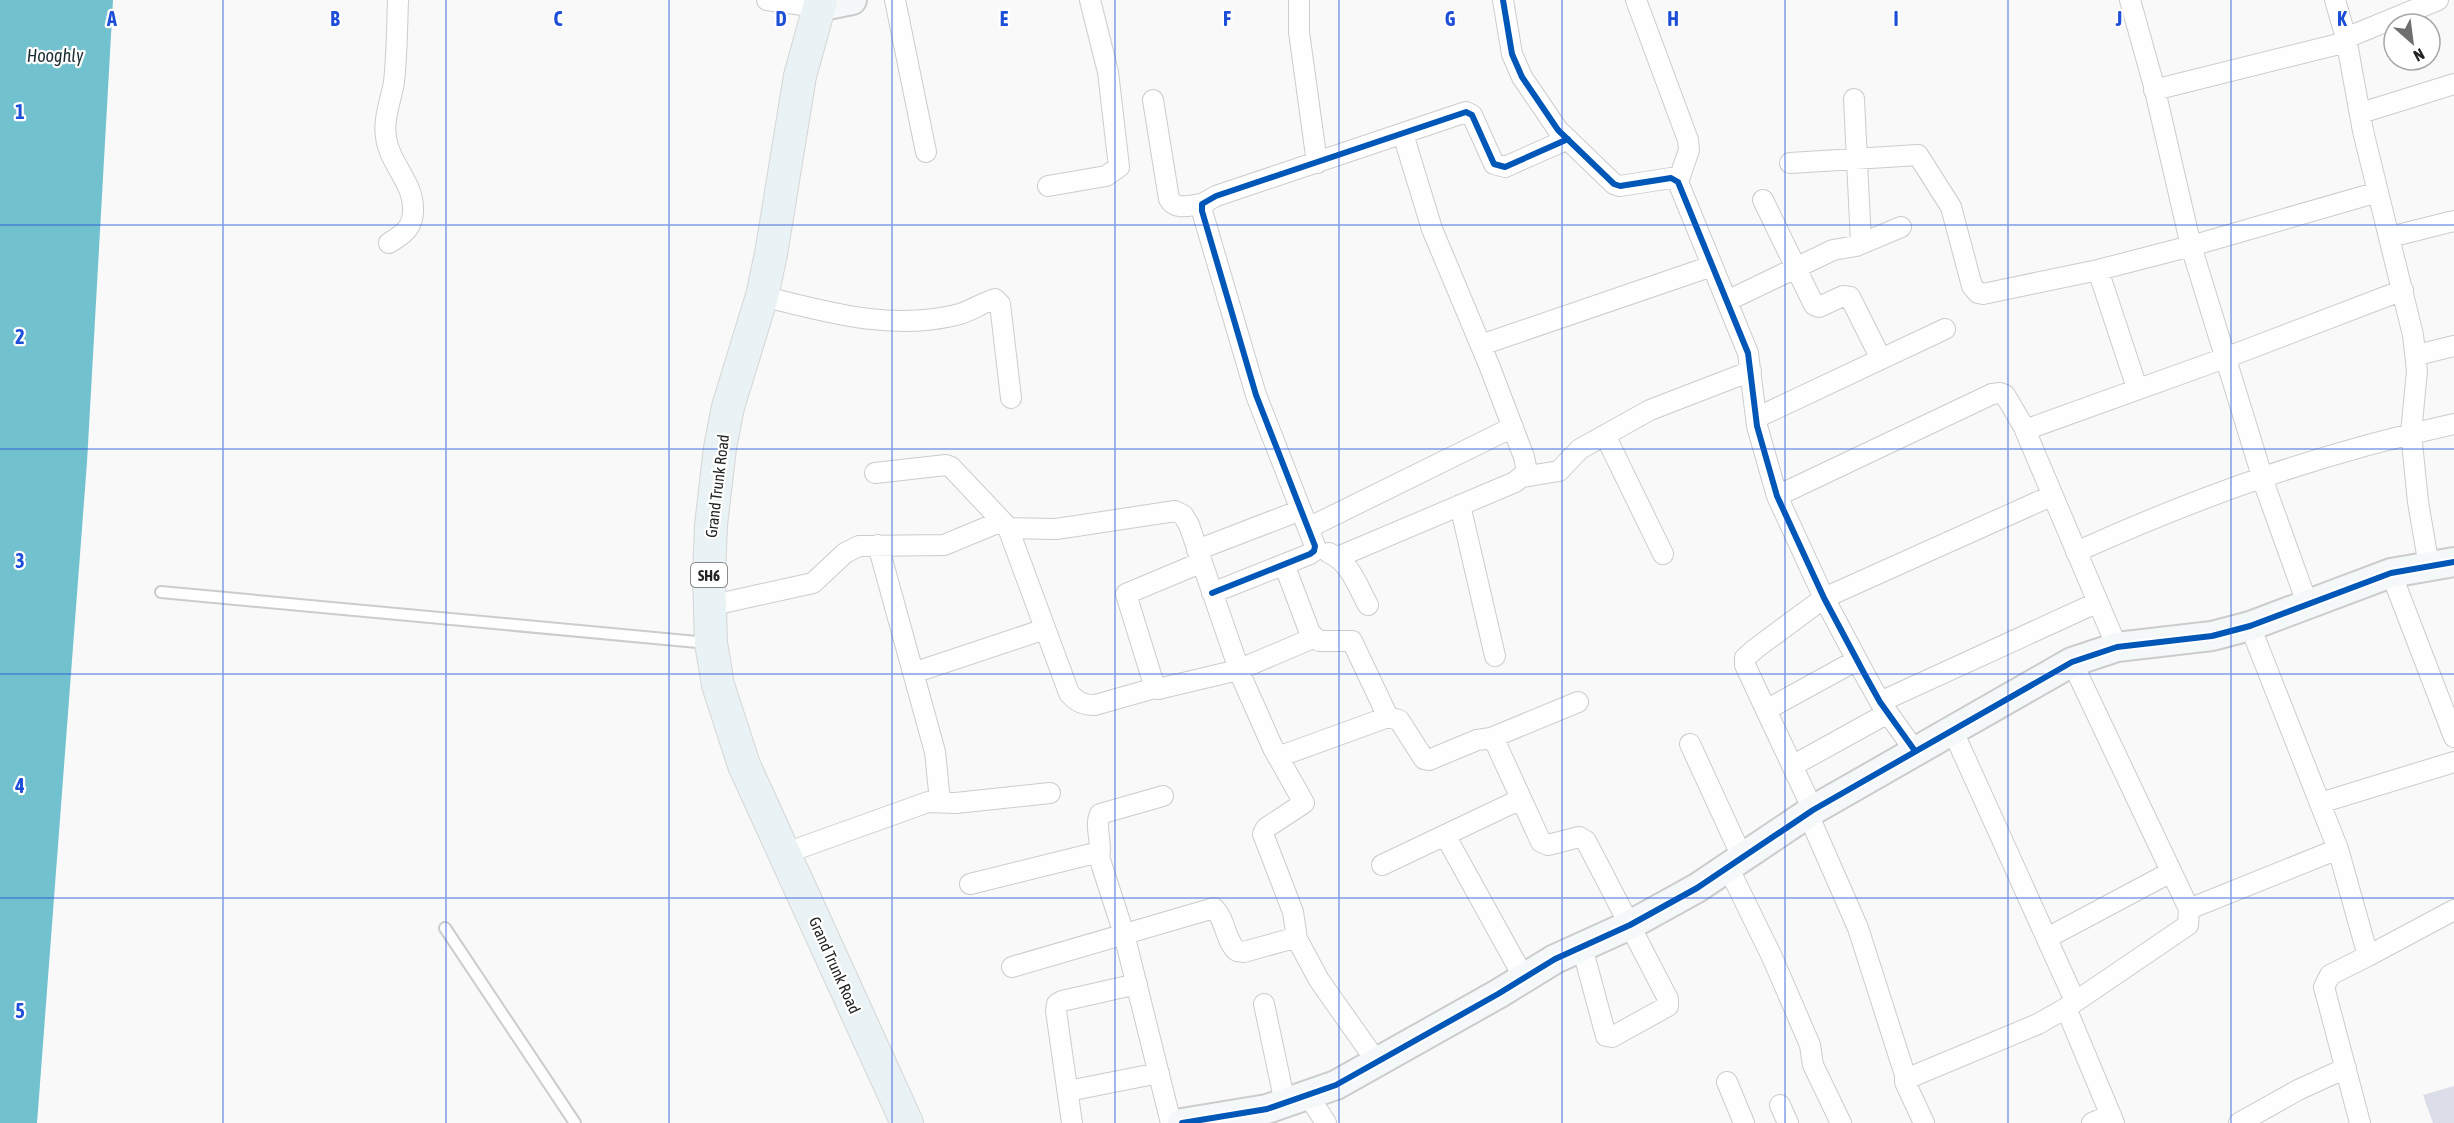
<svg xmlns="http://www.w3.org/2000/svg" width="2454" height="1123" font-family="'Asap Condensed',sans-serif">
<rect width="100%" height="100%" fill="#f9f9f9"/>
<path fill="#72c1cf" d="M0,0H113L87,462L37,1123H0Z"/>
<path fill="#dbdee9" d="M2454,1086V1123H2433L2423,1095Z"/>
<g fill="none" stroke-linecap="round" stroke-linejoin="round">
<g stroke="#ccc" stroke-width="14">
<path id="lane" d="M161,592L708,643
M445,928L575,1123"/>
</g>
<g stroke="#ccc" stroke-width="22">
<path id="street" d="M767,0L818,7
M895,0L926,152
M1299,0V32L1317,163
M1503,0L1512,54L1522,77L1558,130L1614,184L1620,186L1671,178L1678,182L1748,353L1757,426L1777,496L1824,598L1865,675L1880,702L1915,751
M1636,0L1688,140L1689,150L1678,182
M2130,0L2154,86L2191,246L2266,489L2307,603
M2335,0L2346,38L2363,131L2413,335L2417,371L2411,433L2418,502L2429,566
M2346,38L2438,0
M2154,90L2347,42
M1854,99L1861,243
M1153,100L1169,199C1176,211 1190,205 1202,204
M2361,113L2454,84
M1790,163L1918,155L1951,207L1972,286L1978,293L1983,294L2098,270L2191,246L2378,192
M1048,186L1106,176L1119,167L1108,72L1090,0
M1763,200L1814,305L1819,307L1843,296L1850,297L1881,359
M2390,237L2454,221
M389,243C404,234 414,227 413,208C413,182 389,163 386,137C383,119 391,100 394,82C397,55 397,27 398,0
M2098,270L2137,388
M762,296C827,312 890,331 956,315C970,312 981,303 995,299L1000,304L1011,398
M1727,301L1833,250L1856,246L1901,227
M1481,345L1712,266
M2417,355L2454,346
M1756,418L1945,329
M1605,435L1663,554
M875,473L946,465L951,467L1002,521
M1523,477L1559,471L1580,449L1650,410L1751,371
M1777,496L1992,394L2000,393L2005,395L2025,429
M1460,505L1495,656
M1008,528L1056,529L1175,511L1183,515L1189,525L1242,678L1273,748L1304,803L1266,828L1263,834L1293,912L1297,939
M1308,528L1513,427
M878,545L935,752L940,801
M1197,550L1301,510
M2076,552C2200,496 2320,453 2454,424
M1329,553C1350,562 1357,585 1368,605
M1338,557L1515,482L1527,472L1524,457L1489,365L1432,229L1403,134
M1200,563L1126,594L1155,688L1158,689L1238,670L1313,638
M1284,564L1310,633L1319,641H1352L1388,717
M2391,573L2454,737
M1212,593L1310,554L1314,551L1315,546L1256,395L1202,211V204L1216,196L1466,112L1472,115L1494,164L1505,167L1568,139
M709,606L813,583L845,553L859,546L944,545L1002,521L1008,528L1069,693C1077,702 1083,705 1095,705L1155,688
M2250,626L2338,849L2368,956L2330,975L2324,987L2360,1123
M2117,647L2025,430L2225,358L2403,290
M2072,662L2189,909L2188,925L2066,1008L2114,1123
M913,673L1045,629
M1880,702L2096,603
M1766,710L1745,665V658L1755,649L1824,598L2051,496
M1952,729L2075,1001
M1491,738L1578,702
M1690,744L1742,857
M1278,757L1388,717L1399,720L1424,759L1429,760L1477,740L1491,738L1497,746L1541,842L1548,845L1579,837L1586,841L1668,999V1006L1612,1037L1606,1036L1582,947
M1792,766L1888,713
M2320,803L2454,762
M1813,810L1766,710L1857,660
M1808,814L1858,928L1905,1075L1911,1077L2038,1024L2066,1008
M1445,835L1524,978
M786,853L928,802L956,803L1050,793
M1099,857C1103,843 1094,827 1100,814L1163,796
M1382,865L1521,799
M1728,867L1772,957L1810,1045L1813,1065L1841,1123
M970,884L1091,854L1099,857L1124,934L1171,1123
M2189,909L2338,849
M2047,938L2171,872
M2368,956L2454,910
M1012,967L1214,908C1226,920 1225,941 1237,951L1244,952L1294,938L1297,939L1319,980L1377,1062
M1264,1004L1285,1103
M1905,1075V1082L1924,1123
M1727,1082L1744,1123
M1068,1091L1159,1073
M1308,1095L1326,1123
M1780,1105L1788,1123
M1072,1123L1056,1011L1057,1004L1062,1001L1137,984
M2092,1123L2111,1115
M2239,1123L2298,1090L2346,1068"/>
</g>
<g stroke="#ccc" stroke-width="32">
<path id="secondary" d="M818,7L852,0
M1182,1123L1267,1109L1336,1085L1498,994L1555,959L1630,925L1697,888L1813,810L2072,662L2117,647L2212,636L2250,626L2391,573L2454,562"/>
</g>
<g stroke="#d5d5d5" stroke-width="34">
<path id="primary" d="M821,0L800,76L771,254L762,296L728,407L720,448L711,525L709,576L711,643L718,685L744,765L907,1123"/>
</g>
<use href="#lane" stroke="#fefefe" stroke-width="10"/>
<use href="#street" stroke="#fefefe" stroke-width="20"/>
<use href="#secondary" stroke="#f4f8f9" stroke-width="28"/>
<use href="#primary" stroke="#e9f2f4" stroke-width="32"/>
<g stroke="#fff" stroke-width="10">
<path id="cycleway" d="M1503,0L1512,54L1522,77L1558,130L1614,184L1620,186L1671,178L1678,182L1748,353L1757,426L1777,496L1824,598L1865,675L1880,702L1915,751
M1212,593L1310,554L1314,551L1315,546L1256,395L1202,211V204L1216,196L1466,112L1472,115L1494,164L1505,167L1568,139
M1182,1123L1267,1109L1336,1085L1498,994L1555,959L1630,925L1697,888L1813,810L2072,662L2117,647L2212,636L2250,626L2391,573L2454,562"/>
</g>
<use href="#cycleway" stroke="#0057b8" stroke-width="6"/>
</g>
<path fill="none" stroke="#1d4ed8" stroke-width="1.5" stroke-opacity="0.55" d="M223,0V1123M446,0V1123M669,0V1123M892,0V1123M1115,0V1123M1339,0V1123M1562,0V1123M1785,0V1123M2008,0V1123M2231,0V1123M0,225H2454M0,449H2454M0,674H2454M0,898H2454"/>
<g text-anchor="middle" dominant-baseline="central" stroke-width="4.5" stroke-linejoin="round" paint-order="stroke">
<rect fill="#fff" stroke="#666" stroke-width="1.5" x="691" y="563" width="36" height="24" rx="4.5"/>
<g font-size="15" font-weight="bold" fill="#242425">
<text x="709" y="575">SH6</text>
</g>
<g font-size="16" fill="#242425" stroke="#fff">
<text transform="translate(717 486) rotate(-83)">Grand Trunk Road</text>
<text transform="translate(835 965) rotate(66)">Grand Trunk Road</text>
</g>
<g font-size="18" font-style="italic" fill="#192d31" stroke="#fff">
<text x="55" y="55">Hooghly</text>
</g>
</g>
<g font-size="20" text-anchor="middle" font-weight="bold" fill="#1d4ed8" stroke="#fff" stroke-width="4.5" stroke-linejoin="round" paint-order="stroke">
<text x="112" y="26">A</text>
<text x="335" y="26">B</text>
<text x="558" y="26">C</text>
<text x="781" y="26">D</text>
<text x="1004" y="26">E</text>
<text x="1227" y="26">F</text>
<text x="1450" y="26">G</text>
<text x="1673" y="26">H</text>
<text x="1896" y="26">I</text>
<text x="2119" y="26">J</text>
<text x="2342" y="26">K</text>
<text x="20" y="119">1</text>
<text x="20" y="344">2</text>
<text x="20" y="568">3</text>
<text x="20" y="793">4</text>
<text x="20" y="1018">5</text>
</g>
<g transform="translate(2412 42) rotate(152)"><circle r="28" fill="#ffffff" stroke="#a7a7a8" stroke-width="1.5"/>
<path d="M0-4.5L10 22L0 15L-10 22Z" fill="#6f6f6f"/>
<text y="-9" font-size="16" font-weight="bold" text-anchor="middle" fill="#242425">N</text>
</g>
</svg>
